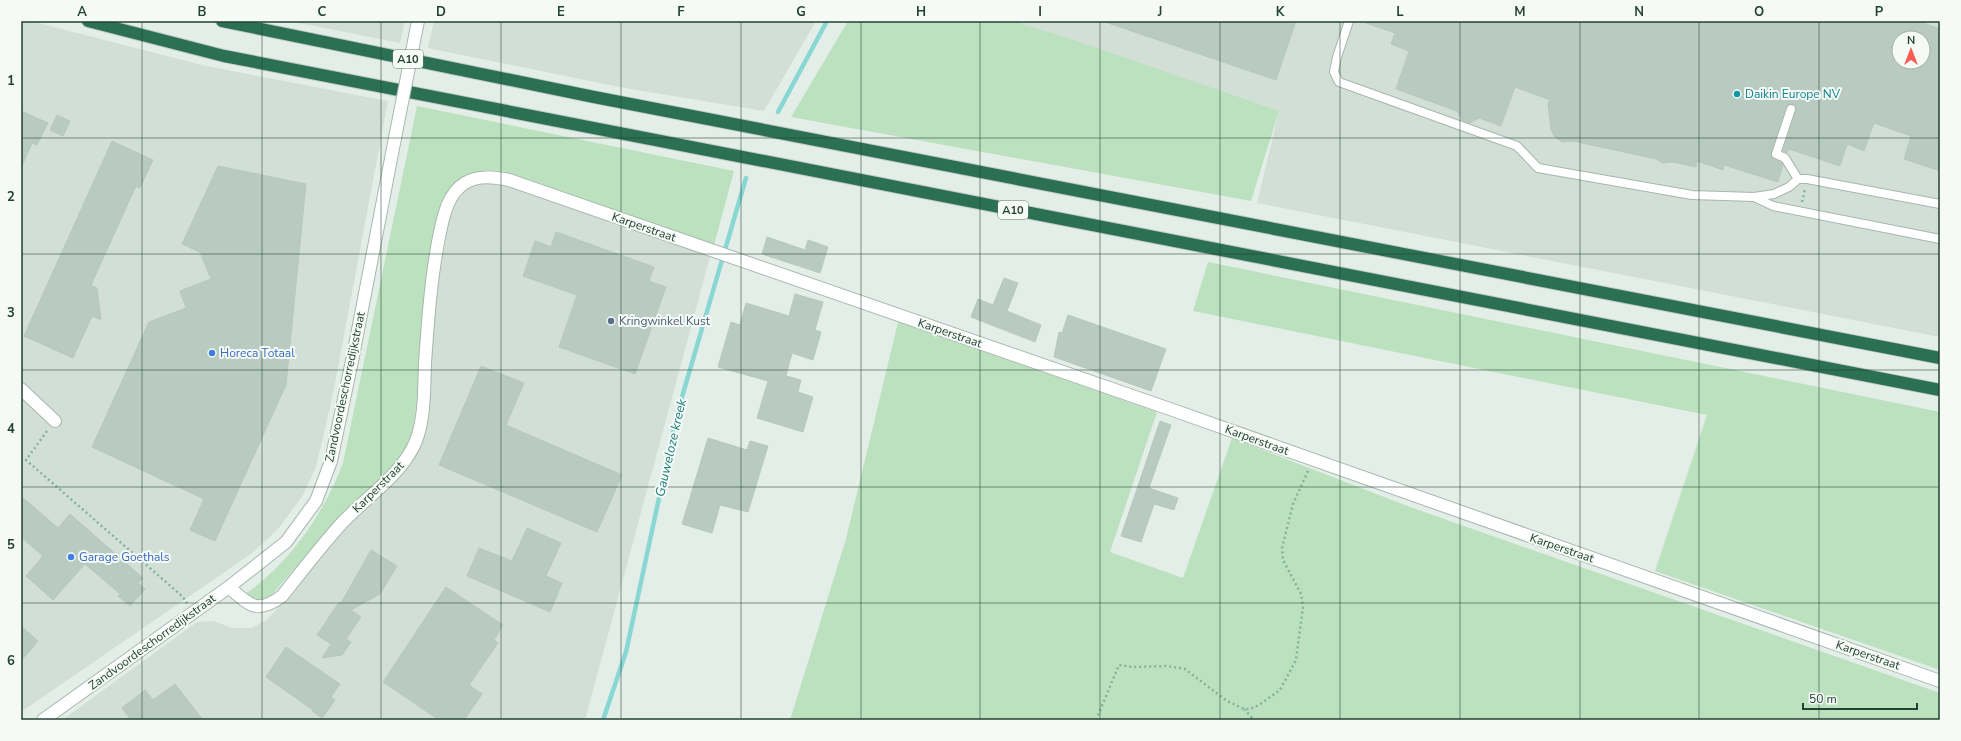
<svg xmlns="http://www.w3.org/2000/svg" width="1961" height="741" font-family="'Nunito Sans',sans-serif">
<rect width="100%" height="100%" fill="#e4eee8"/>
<path fill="#d2dfd6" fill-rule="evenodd" d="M21,21H31L206,66L388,101L333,394L316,467L303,495L279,528L251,554L21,712Z
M289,21H405L400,43Z
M434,21H816L764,111L619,87L428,48Z
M1022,21H1940V337L1257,203L1279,111L1021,24ZM1899,38H1923V62H1899Z
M486,182L508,185L710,257L585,720H62L197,622L214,621L232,628H251L267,620L360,513L404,473L421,444L439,273L450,218L456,202L469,188Z"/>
<path fill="#bce1be" d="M848,21H1022L1021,24L1068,38L1279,111L1251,201L791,117Z
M417,106L734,171L714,245L506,172C482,167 476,172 456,183L427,279L416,407L412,433L403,453L383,476L336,521L269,598L253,600L247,593C291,561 324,513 343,463Z
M1208,262L1940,412V670L1655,571L1707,415L1193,311Z
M898,322L1157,412L1110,552L1183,578L1232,438L1410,507L1940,693V720H790L846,539Z"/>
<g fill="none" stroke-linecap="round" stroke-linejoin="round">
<path stroke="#89d7d2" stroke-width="4.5" d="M778,112L827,21
M603,720L626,652L677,414L746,178"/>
</g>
<path fill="#b9cac0" stroke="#b6c9bd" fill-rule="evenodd" d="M1108,21H1296L1276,80L1108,23Z
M1366,21H1918L1940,29V171L1904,159L1911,136L1874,123L1864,151L1847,144L1840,166L1789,149L1787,153L1783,151L1796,111L1795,106L1792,104L1788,105L1786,107L1771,153L1772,158L1781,162L1783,165L1778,182L1724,165L1723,170L1697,161L1696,167L1672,162L1663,163L1656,159L1573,141L1562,142L1555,137L1551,130L1548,104L1550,100L1515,87L1501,126L1479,118L1470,123L1462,120L1457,111L1396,89L1409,51L1391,44L1395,33L1366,23ZM1899,38H1923V62H1899Z
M21,111L48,123L37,145L32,143L21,168Z
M57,115L70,121L63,136L50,130Z
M112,141L153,160L140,188L136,186L91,285L97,288L101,320L92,316L73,358L24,336Z
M218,166L306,184L286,385L215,541L190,530L204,499L92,447L149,322L186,308L180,291L211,279L200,252L182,244Z
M556,232L654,267L649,281L666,287L635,374L559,347L577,295L523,276L535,241L551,247Z
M767,237L805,250L808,240L828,247L820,273L762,254Z
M1004,278L1018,283L1007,311L1041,325L1035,342L971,317L978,299L993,305Z
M795,294L823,302L815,330L821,332L813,360L792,353L786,376L801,380L798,392L813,397L803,432L757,418L768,381L718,367L731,322L740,325L746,303L789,316Z
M1068,315L1166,349L1151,391L1054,357L1059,332L1062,333Z
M481,366L524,383L506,425L622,475L597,532L439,465Z
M1160,421L1171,425L1149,488L1178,498L1174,510L1154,504L1141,542L1121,536Z
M708,438L747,450L750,441L768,446L748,512L720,505L712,533L682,524Z
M21,496L58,528L70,514L143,578L138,583L145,589L130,606L118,596L120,594L85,564L53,600L26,576L43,556L21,537Z
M527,528L561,543L546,576L562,583L550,612L467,576L479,548L512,561Z
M371,550L397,566L380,594L351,610L361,617L346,639L351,642L342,655L322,658L331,644L317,635L339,602L341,603Z
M446,587L503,625L494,640L498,643L469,685L482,694L464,720H439L383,682Z
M21,626L38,641L21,661Z
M286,647L340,684L331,697L335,700L322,718L312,711L313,710L266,677Z
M175,684L203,720H131L122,708L145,690L153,700Z"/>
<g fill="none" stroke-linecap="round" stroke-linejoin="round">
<g stroke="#a6b7ae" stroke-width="10">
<path id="service" d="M1349,21L1337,57L1334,72L1339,82L1517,146L1538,168L1692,195L1754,197L1774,194L1789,187L1798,179H1807L1940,204
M1791,109L1776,154L1785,158L1798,179
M1754,197L1773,206L1940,239"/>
</g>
<g stroke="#a6b7ae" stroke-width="14">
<path id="minor" d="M21,389L55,421
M229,587C249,605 257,615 282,596C302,571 321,546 342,523C366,497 402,475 416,441C425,417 424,388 425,363C428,320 431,278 439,237C443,218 447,194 465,183C478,175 494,177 509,180L1170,409L1940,681
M43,720L229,587L286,542L316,501L331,461L353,356L395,138"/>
</g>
<g stroke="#c1cac6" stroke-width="14">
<path id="motorway" d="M88,21L224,56L1940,390
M222,21L594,97L1940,358"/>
</g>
<path stroke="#82b49a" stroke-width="2.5" stroke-dasharray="2 3" stroke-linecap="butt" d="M1802,202L1805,189
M47,431L26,460L182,596L187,603
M1244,709L1254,720
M1096,720L1119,665L1132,667L1167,666L1185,669L1227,701L1244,709H1250L1259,705L1280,690L1296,660L1303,607L1301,594L1283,560L1282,548L1293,504L1308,471"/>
<use href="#service" stroke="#fff" stroke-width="8"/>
<use href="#minor" stroke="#fff" stroke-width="12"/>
<use href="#motorway" stroke="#2b7053" stroke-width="12"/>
<g stroke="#a6b7ae" stroke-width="14" stroke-linecap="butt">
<path id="minor-bridge" d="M395,138L418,21"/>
</g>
<use href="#minor-bridge" stroke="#fff" stroke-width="12"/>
</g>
<path fill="none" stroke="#224232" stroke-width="1" stroke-opacity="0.55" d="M142,21V720M262,21V720M381,21V720M501,21V720M621,21V720M741,21V720M861,21V720M980,21V720M1100,21V720M1220,21V720M1340,21V720M1460,21V720M1580,21V720M1699,21V720M1819,21V720M21,138H1940M21,254H1940M21,370H1940M21,487H1940M21,603H1940"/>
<circle fill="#0f9aa8" stroke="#f5faf7" stroke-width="1.5" cx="1737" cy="94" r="4"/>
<circle fill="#5c6f8a" stroke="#f5faf7" stroke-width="1.5" cx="611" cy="321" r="4"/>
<g fill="#3f7fe0" stroke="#f5faf7" stroke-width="1.5">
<circle cx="212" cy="353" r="4"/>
<circle cx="71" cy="557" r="4"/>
</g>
<g text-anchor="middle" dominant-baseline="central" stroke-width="4" stroke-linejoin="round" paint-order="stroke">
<g fill="#f5faf7" stroke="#61796d" stroke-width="1">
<rect x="393" y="50" width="30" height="18" rx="3"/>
<rect x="998" y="201" width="30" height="18" rx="3"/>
</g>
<g font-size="11" font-weight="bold" fill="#224232">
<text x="408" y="59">A10</text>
<text x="1013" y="210">A10</text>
</g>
<g font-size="12" fill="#0d838f" stroke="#f5faf7" text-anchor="start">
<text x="1745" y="94">Daikin Europe NV</text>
</g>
<g font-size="12" fill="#224232" stroke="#f5faf7">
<text transform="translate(644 227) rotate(19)">Karperstraat</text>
<text transform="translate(950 333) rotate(19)">Karperstraat</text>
<text transform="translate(345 387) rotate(-78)">Zandvoordeschorredijkstraat</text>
<text transform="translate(1257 440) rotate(20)">Karperstraat</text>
<text transform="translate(378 487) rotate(-45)">Karperstraat</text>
<text transform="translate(1562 548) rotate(19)">Karperstraat</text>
<text transform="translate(152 642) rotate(-36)">Zandvoordeschorredijkstraat</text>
<text transform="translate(1868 655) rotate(19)">Karperstraat</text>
</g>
<g font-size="12" fill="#4e5e75" stroke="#f5faf7" text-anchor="start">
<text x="619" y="321">Kringwinkel Kust</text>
</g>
<g font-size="12" fill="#366cbe" stroke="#f5faf7" text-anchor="start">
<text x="220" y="353">Horeca Totaal</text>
<text x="79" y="557">Garage Goethals</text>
</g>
<g font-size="13" font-style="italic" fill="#177d79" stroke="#f5faf7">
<text transform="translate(671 448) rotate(-77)">Gauweloze kreek</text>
</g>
</g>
<rect width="1961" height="741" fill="none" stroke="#f5faf7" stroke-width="44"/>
<g transform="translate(1911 50)"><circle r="19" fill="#f5faf7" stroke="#a1b0a8"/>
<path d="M0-3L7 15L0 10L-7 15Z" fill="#fb5b55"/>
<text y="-6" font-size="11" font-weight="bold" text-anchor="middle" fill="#224232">N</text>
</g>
<path d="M1803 703v6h114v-6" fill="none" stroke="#224232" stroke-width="2"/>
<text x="1809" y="703" font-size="12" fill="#224232" stroke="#f5faf7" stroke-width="3" paint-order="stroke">50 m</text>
<rect x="22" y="22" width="1917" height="697" fill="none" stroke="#224232" stroke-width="1.5"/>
<g font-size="13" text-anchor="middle" font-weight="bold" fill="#224232">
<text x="82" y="16">A</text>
<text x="202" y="16">B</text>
<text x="322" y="16">C</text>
<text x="441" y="16">D</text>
<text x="561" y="16">E</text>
<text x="681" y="16">F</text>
<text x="801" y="16">G</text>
<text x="921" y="16">H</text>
<text x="1040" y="16">I</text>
<text x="1160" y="16">J</text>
<text x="1280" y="16">K</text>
<text x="1400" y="16">L</text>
<text x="1520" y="16">M</text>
<text x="1639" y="16">N</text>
<text x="1759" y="16">O</text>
<text x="1879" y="16">P</text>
<text x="11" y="85">1</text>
<text x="11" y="201">2</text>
<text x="11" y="317">3</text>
<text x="11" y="433">4</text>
<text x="11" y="549">5</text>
<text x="11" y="665">6</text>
</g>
</svg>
